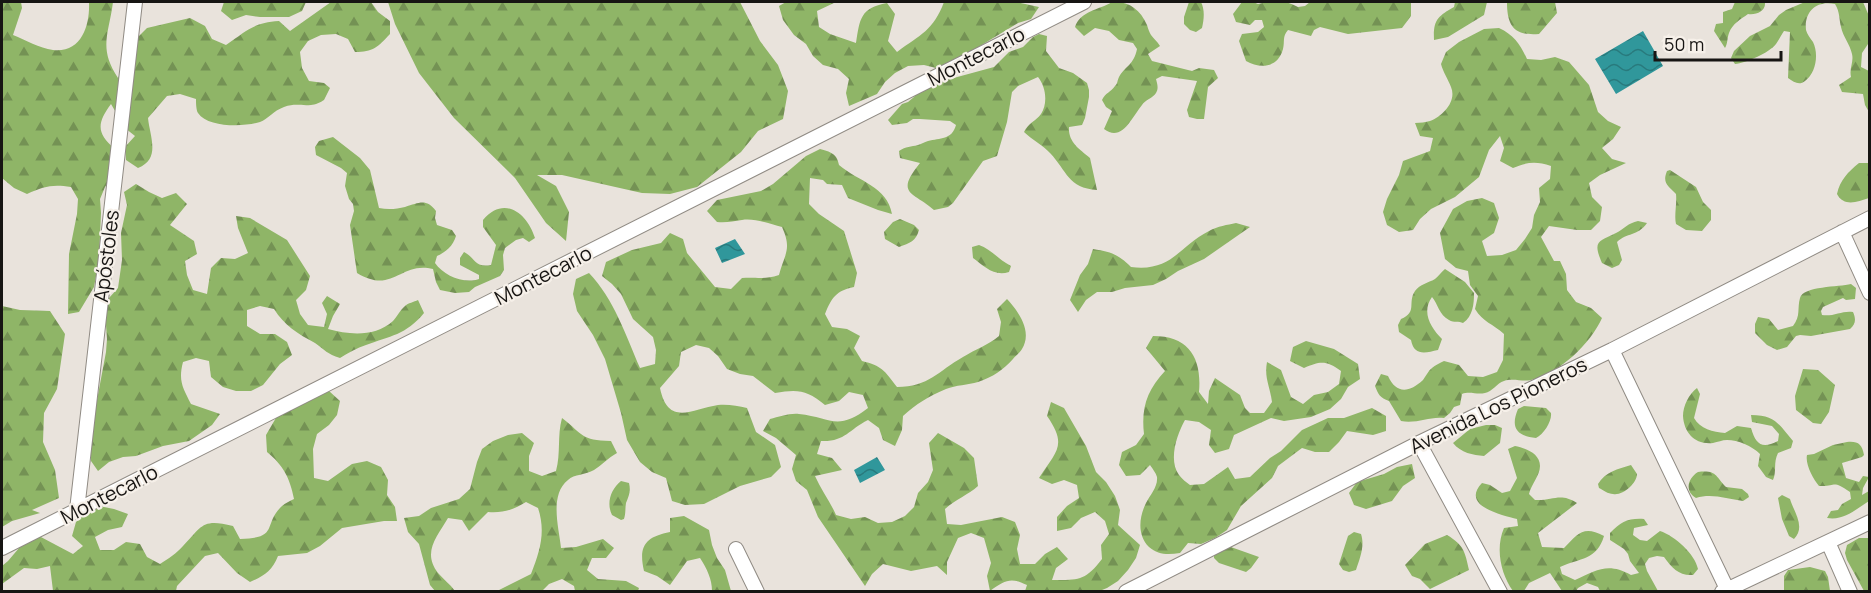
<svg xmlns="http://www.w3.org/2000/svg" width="1871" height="593" font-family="Manrope,sans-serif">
<defs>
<pattern id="forest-firs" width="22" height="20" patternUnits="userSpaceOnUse" patternTransform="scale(1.5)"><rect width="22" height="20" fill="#8fb567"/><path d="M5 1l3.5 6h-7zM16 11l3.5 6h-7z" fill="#749254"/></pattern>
<pattern id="water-waves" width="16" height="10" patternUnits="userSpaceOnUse" patternTransform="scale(1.5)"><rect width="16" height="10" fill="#30979b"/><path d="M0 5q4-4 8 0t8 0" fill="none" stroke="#287a7d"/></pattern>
</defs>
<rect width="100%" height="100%" fill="#e9e3dc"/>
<path fill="url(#forest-firs)" d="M2,2H21L22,8L13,35C26,40 39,48 53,50C82,53 90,25 89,2H113C109,34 98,48 118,78L137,38L147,28L190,18L205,26L212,39L226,45C247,31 252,23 279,21L290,31L331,2H371L378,12L390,21V34C378,47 373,52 355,52L348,39L336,34L321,35L308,41L300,52L302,68L309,81L324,83L330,88L324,100C321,102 315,105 311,105C300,106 296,103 284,107C273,111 268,119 260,122C245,127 208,128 198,113C196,110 196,102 196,99L180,94L167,96L148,118C150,137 161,159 138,168L126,160L125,147L135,136L125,128L111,104C97,123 96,133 115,149L113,175L105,187L100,199L101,213L99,260L94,287L79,312L68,314L69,254L77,214L78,199L71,187C53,184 44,186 27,194L14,188L2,178Z
M224,2H306L302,11L289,17H260L246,15L232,20L221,11Z
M388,2H740L760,41L778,65L788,91L783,119L758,131L741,152L697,187L670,194L642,193L562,175H537L556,186L569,212L566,241L546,223L515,178L454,118L419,73L395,24Z
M786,2H836L817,11L819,27L830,34L856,43C860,19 860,8 887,3L895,14L888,41L897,52C921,34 933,31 944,2H1016L1039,7L1031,19L1018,23L980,46L972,59L940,69L924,65L908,66L895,73L885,82L877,94L849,106L846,93L849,79L838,69L823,65L813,56L806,44L794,35L783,20L779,6Z
M1112,2C1129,1 1140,9 1147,25C1148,28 1149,32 1151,35C1154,39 1157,41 1160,46L1148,54L1152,61L1192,71L1199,68L1214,70L1218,78L1208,87L1204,119H1197L1189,117L1187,110L1197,81L1162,76L1156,79C1157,83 1159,88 1156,93C1153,98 1145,100 1142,105C1132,117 1122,143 1104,129L1112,111L1106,107L1102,100C1105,93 1111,92 1115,86C1118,83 1117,81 1119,77C1125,66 1134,65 1137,49L1133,43L1119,40L1109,31L1095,28L1084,36L1075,27C1080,11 1099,10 1112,2Z
M1189,2H1201C1205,10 1204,19 1202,28L1196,32L1190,30L1184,24V17Z
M1242,2H1253L1258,4C1272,0 1286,0 1298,7L1305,6L1310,2H1411V16L1402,28L1348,34L1320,27L1314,30L1311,36L1288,30C1282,37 1285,41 1283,49C1278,68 1260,69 1246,61L1239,41L1242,34L1258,32L1264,27L1262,20H1255L1250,25L1236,22L1233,14Z
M1455,2H1487L1484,15L1448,37L1434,40C1433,20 1438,16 1454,7Z
M1507,2H1555L1557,13L1539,34C1514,36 1507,26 1507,2Z
M1735,2H1765C1766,12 1756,15 1748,14C1741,19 1732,24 1729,33C1727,38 1728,43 1725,48L1714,31L1716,24L1723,23V12L1732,9Z
M1805,2H1863L1869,16L1870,41L1862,53L1861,67L1869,71V112L1865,105L1863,94L1842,92L1839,85L1851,77C1849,68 1854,62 1852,54C1850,44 1843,37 1841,27C1839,19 1840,12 1835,4C1817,0 1804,11 1806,30C1807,34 1810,38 1813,42C1819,54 1816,73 1805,81C1799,86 1794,82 1788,78L1790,32L1784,31C1781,35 1779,40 1776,44C1769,53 1746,63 1735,64L1731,58L1734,51L1750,36L1770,26L1779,15L1786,10Z
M1499,28C1514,35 1520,44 1527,59L1541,60L1555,57L1569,62L1589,85L1598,112L1608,121L1621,127L1613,139L1602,148L1612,159L1626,163L1600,175L1589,183L1592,197L1602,207L1600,221L1591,230H1577L1549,226L1541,237L1554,261H1560L1566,274L1567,290L1576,302L1591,308L1602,318C1591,343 1559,374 1531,380C1523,382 1513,378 1504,381C1497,383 1492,392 1485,393C1477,395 1470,391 1462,394L1460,405L1454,407L1450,413L1444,418C1430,416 1417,424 1401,421L1389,401C1380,398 1378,394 1375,386L1381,374L1388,376C1396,394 1409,393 1423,380C1426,376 1428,371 1432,368C1435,365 1440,363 1444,361L1459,365L1468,376L1483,377L1497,372L1503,360L1504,334C1493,324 1483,322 1475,309L1478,296L1470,285L1468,271L1456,268L1445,259L1440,233L1453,209L1467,201L1482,198L1494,203L1499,218L1494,233L1482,241L1487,256L1502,255L1516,250L1525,239L1532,228L1534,215L1540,202L1539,188L1550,179L1551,166C1536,161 1527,162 1513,168L1500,161L1504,148L1500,136L1489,150L1479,177L1455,197L1431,209L1420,219L1413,230L1399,232L1387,225L1383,212L1387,199L1399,175L1403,161L1430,151L1433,138L1420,136L1415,123C1420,123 1426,122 1430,121C1443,116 1457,101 1451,87C1448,79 1443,72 1441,64L1446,52L1459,42L1484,29Z
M1039,34L1047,36L1046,51L1059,68L1073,73L1087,83L1089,90V97L1085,118L1082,125L1069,127C1068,142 1079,149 1090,158L1097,190C1068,188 1067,171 1050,153C1043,145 1032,140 1024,132C1028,123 1036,121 1041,114C1048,103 1046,87 1038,77L1018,86L1012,92L1007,122L997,156L983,161L953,203L948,207L934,210C914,192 894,195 920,163L900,158L899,151C906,146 911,147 918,145C922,144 924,142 928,141C940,138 952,140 956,125L950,121L920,119H913L907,123L892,125L888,120L902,104L908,102L914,97L918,91L936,80L950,79L994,67L1009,52L1023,47L1033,37Z
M333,137L360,158L370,170L379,208C388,210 397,209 405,207C419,203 426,198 436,211L435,218L437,225L452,230L456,236C453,246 446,252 437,256L435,263C444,276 464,284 479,279V275L460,265V258L464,252C476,258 474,268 491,265L496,245L483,227V220C504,195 527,213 535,238L529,242L523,238L516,240L505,248L503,255L504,270L500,276L475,287L469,292L455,293L440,290L436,282L433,269C400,261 393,295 357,273L350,225L354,211L353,204L349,199L345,186L347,173L341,168L316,155L315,147L319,141Z
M820,149C830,152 837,153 839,165C859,182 887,186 892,214L878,210L848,198L842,185L827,184L823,180L810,178L809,204L819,214L844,231L857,273L854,287C836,291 832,297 825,314L832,327L847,329L860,336L854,348L862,361C882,366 884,370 897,387C929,387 938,371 963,357C976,349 988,345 999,336L1001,322L997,309L1007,299C1018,311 1033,331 1022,349C1020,353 1015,356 1013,359C1003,370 993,377 978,382C968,385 956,385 946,389C929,396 916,404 903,416L902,430L895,446L883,440L879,428L868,420C848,430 845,442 821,441L817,454L832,458L842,470L815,476C821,490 830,501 836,515L851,519L865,517L878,523L892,522L905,516L914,507L918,493L928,482L933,470L929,443L938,433L964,448L974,458L978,486C968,495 956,499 945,509L947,524L961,525L1002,517L1015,522L1020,535L1017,549L1020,564H1035L1045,554L1057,547L1068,559L1056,568L1052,580C1079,580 1085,581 1102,559L1101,545L1109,534L1105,521L1095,512L1081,518L1071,528L1057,531V517L1067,506L1079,498L1077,485L1064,480L1052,484L1039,478C1056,451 1068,446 1047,416L1051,402L1064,408L1086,446L1096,472L1106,482L1115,496L1120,510L1118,525L1140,545L1136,558L1128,570L1118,581L1107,588L1097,592L1025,591L1027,585C1011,577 1005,580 990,591L987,576L991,563L984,538L971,533L958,538L947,562V575L937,566L911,571L883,564L872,574L865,586L818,517L807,490L796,481L792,469L796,455L776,438L763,431L770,419C779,417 789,413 799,414C830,417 837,432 868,408L863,395L849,392L839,401L825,405C807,390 798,389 775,393L753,376L740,374L727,369L718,356L709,348L696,345L681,352L679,366L660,388C668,427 692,409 718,405C728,404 738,406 747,408L756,432L775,445L781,467L771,477L740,486L704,504L685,505L672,501L666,478L652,472L640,462L627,440L621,413L605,359L593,335L577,311L573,294L576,279L589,273C614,299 626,336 640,368L655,364L656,350L653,337L633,319L621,294L612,284L602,276L606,262L632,250L661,243L670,233L683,239L687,253L715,287L731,289L742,278C758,277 764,280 779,275C785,253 792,249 782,227C770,224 755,218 742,220C733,221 727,223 717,222L707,211L717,200L761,191L773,184L806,156Z
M1859,163H1869V198C1857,202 1844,207 1837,194C1840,180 1848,172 1859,163Z
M1670,170L1696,187L1703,202L1711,210V220L1702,231L1686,230L1676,224C1674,216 1677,204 1676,194C1668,186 1662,183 1667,171Z
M136,184L149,192L162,198L176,193L187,204L170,225L194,241L197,254L185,261L187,275L193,290L207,294L211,268L221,258L235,259L248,253L238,228L236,216L250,218L287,240L310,276L306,290L296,300L300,314L308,325L324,327L327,314L322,303L327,296L340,304L333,316L328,329C350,335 375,337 393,321C397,317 400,310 405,306C408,303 414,302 418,300L424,313C406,335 390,336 366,345C357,348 348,353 340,358C327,354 325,350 315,343C298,334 284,325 274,309L260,306L247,310V326L260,334H275L287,342L292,355L280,364L263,385L251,391H236L223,387L211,377L209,361L196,358L183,362C178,381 183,388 191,404L220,414L212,425L189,441L163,446L136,456L123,457L109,462L98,471L91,461V432L106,352L107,339L105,311L109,298L118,288L122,260L121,233L127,205L124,192Z
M900,219L914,225L919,230C916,241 910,243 899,247L885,239L884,232L893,222Z
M1638,221L1647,223C1637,237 1627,232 1617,242L1622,260L1619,265L1612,268L1602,263C1592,240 1599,242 1616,233C1624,229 1628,223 1638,221Z
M1236,223L1250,227L1204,259L1178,271L1166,279L1153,285L1125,288L1112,292H1097L1086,300L1078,312L1070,300L1080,275L1088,264L1093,249C1111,252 1118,254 1131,267C1172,272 1178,247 1209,231C1218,226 1227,225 1236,223Z
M979,245C991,249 999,260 1011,266L1009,272C994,277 984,266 973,258L972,247Z
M1445,269L1465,282L1474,293C1474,304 1473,316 1463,323C1459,321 1454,323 1449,320C1439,315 1438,304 1432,297C1421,312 1431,328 1442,339L1438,350C1425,353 1414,356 1411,340L1399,332L1398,325L1401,319C1418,312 1407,303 1415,291C1420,284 1428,283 1435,279C1439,276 1441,272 1445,269Z
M1851,284L1856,288L1855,299L1846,300L1843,298L1823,307L1821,311L1822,315C1833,317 1843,310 1853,312C1856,319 1856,324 1850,329L1811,336L1800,335L1796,336L1787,347L1777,350L1767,345L1755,333V324L1758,317L1769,319L1778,330L1793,326C1801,316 1797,308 1800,298C1803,286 1839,287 1851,284Z
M2,306L20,310L50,311L65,334L57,389L44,413L43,442L55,470L59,498L32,510L40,513L12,521L2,527Z
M1153,336C1189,336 1202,358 1199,392L1208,404L1209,391L1215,378L1240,395L1245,408L1250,413H1264L1272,402C1270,386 1264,378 1267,362L1281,370L1291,397L1303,404L1314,395L1328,392L1339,384L1341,371C1326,360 1320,361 1304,368L1290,361L1293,347L1306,341L1334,349L1358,364L1360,379L1348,387L1341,399L1330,409L1311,417L1284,421L1271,418L1234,435L1229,449L1215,453L1209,445L1211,430L1199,422L1185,420C1177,434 1168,460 1179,475C1182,479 1186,482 1190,485L1204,484L1228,467L1235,479L1250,477L1270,458L1281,451L1302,430L1328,418H1344L1372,408L1386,416V431L1373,435L1347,431L1339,442L1329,452H1315L1302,448L1278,466L1272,478L1241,506L1227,530L1215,538L1201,544L1188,543L1180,553C1168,555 1158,555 1149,547C1137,535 1139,517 1146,503C1150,495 1158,487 1157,477C1156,473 1152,468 1150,465L1140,475L1126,476L1119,465L1122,452L1136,445L1144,434C1141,408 1147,390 1165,371L1146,348Z
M1803,369L1818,370L1835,385L1829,412L1821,424L1813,423L1796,410L1795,396Z
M315,385L329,391L340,401L337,415L329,425L317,434L313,449L314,478L328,481L352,464L367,461L381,467L388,480L387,495L395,507L397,521H384L342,528L320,546L307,553L278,556C272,571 264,576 250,582L237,573L218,553L205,556L177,586L176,591H53L50,566L37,569L24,568L2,584V566L8,561L25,541L39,536L73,554L83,546L72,536L76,522L86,513L99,506L114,509L128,514L122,527L108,530L95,537L100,550H114L126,542L140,544L147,557L160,564C168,559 177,553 183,546C202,526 202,518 233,526L240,539C280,538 262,525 282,506C285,503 290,501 294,499C290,478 283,465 267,452L266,435L280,411L300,390Z
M1697,388L1700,394L1694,418C1700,429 1713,432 1725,433L1737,426L1751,428C1756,445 1762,449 1778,441L1779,434L1772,426L1752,422L1751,415C1776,415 1779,425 1793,441L1791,448L1778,453C1773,463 1777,471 1773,480L1766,477L1758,466L1760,454C1752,446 1738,440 1727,440C1722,440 1718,442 1713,443C1695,445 1684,433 1683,416C1683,406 1689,394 1697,388Z
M1524,406L1546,408L1551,413C1552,421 1544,434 1536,438C1517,436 1510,428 1518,409Z
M562,418C584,435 580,440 611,441L617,453C608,458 602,465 594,470C586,475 574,474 568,480C549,495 559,528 561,548L576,547L603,539L614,548L606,558H592L587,570L598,579L626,581L639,588L638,591H575L574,586L562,579L549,584L542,591H497L531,574C540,551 546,532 538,508L526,502C513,510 504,513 488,512L469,531L462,520L448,518C437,537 422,552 438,573C443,579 450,584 455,591H435L430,585L419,544L408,532L404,518L419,516L431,508L459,499L470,489L477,462L482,449L493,441L508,435L522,433L534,443L529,456V471L542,476L556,471C561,453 557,436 562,418Z
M1486,425H1495L1502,428L1500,443L1484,456C1473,455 1461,453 1453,443L1470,429Z
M1847,442C1858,441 1862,444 1864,455L1862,457L1842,463L1846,478L1859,482L1863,476L1869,477L1863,488L1862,495L1869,491V501C1856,509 1844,521 1827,518L1831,511L1838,510L1842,504L1851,499L1850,492C1831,479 1837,487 1819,486C1813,479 1805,464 1807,455L1814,454L1833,445Z
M1515,446C1525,448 1540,453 1540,466C1540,475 1531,485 1529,494L1535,500C1553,501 1560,492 1577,503L1538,533L1542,547L1564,548C1578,534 1583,525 1604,536C1597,560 1580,558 1560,567L1562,574L1575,580C1597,570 1608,562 1631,575L1639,573L1630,561L1628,554L1624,549L1610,540V533C1621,522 1628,518 1644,519L1648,525L1634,528L1633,535L1640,540L1647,541L1660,531C1675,536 1695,554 1698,569L1693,575C1679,576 1672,568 1664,557L1657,556L1649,558L1645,564L1647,571L1658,591H1600L1598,587L1587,583L1578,588L1576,591H1562L1550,573L1529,583L1524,591H1513C1501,574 1495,549 1504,528L1518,526L1517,519C1502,515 1460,506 1482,483L1490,485L1502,493L1510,491L1517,478L1508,449Z
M1412,464L1415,478L1403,486L1392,501L1366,509L1354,505L1349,493L1357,482L1384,474L1397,467Z
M1631,465L1637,474C1637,483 1623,496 1613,494C1608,494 1603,490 1599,488L1598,484C1605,472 1618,469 1631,465Z
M1698,472C1717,470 1715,476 1726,487L1742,489L1748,494L1749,497L1743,501C1727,499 1712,493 1696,498C1684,491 1688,478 1698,472Z
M621,481L629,483C631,491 629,496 626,503C625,508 626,513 624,519L621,520L612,515C606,503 611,489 621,481Z
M1782,495L1790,499C1794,512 1806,527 1794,539L1789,536L1782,519L1778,498Z
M684,516L709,530L712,545L717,558L725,570L731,591H712C712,579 707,569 700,558L687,561L670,585L657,576L644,571C638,545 646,537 670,532V518Z
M1354,532L1361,534C1365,546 1360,558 1356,570L1349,572L1343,570L1339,564L1348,536Z
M1447,535C1464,545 1465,552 1469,570L1430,589L1420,579L1412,576L1405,565L1425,544Z
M1859,538H1869V591H1864L1847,560L1845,553L1847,545Z
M1228,546L1259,557L1251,568L1246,572L1219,563L1214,558V551Z
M1810,567L1825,571L1828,577L1830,591H1784V576L1788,570Z"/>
<path fill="url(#water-waves)" d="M1643,31L1663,66L1616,94L1595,59Z
M735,239L745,254L722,263L715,248Z
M877,457L885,470L860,483L854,470Z"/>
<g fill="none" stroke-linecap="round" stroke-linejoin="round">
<g stroke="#908b84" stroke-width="16">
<path id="minor" d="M1842,232L1870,293
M1612,350L1727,589
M1419,443L1500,592
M77,510L135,2
M1828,542L1850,592
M2,548L1084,2
M736,549L757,592
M1126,592L1419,443L1612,350L1870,218
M1722,592L1870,522"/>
</g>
<use href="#minor" stroke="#fff" stroke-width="14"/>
</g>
<g text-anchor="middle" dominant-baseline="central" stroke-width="4.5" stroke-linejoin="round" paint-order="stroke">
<g font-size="20" fill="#171513" stroke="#f6f0e9">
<text transform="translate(976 56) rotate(-27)">Montecarlo</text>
<text transform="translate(106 256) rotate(-83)">Apóstoles</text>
<text transform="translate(543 275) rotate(-27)">Montecarlo</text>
<text transform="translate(1498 405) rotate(-26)">Avenida Los Pioneros</text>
<text transform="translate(109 494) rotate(-27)">Montecarlo</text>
</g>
</g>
<rect width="1871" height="593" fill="none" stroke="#171513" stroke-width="6"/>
<path d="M1655 51v9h126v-9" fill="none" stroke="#171513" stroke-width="3"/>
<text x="1664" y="51" font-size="18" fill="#171513" stroke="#f6f0e9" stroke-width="4.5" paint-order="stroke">50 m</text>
</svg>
